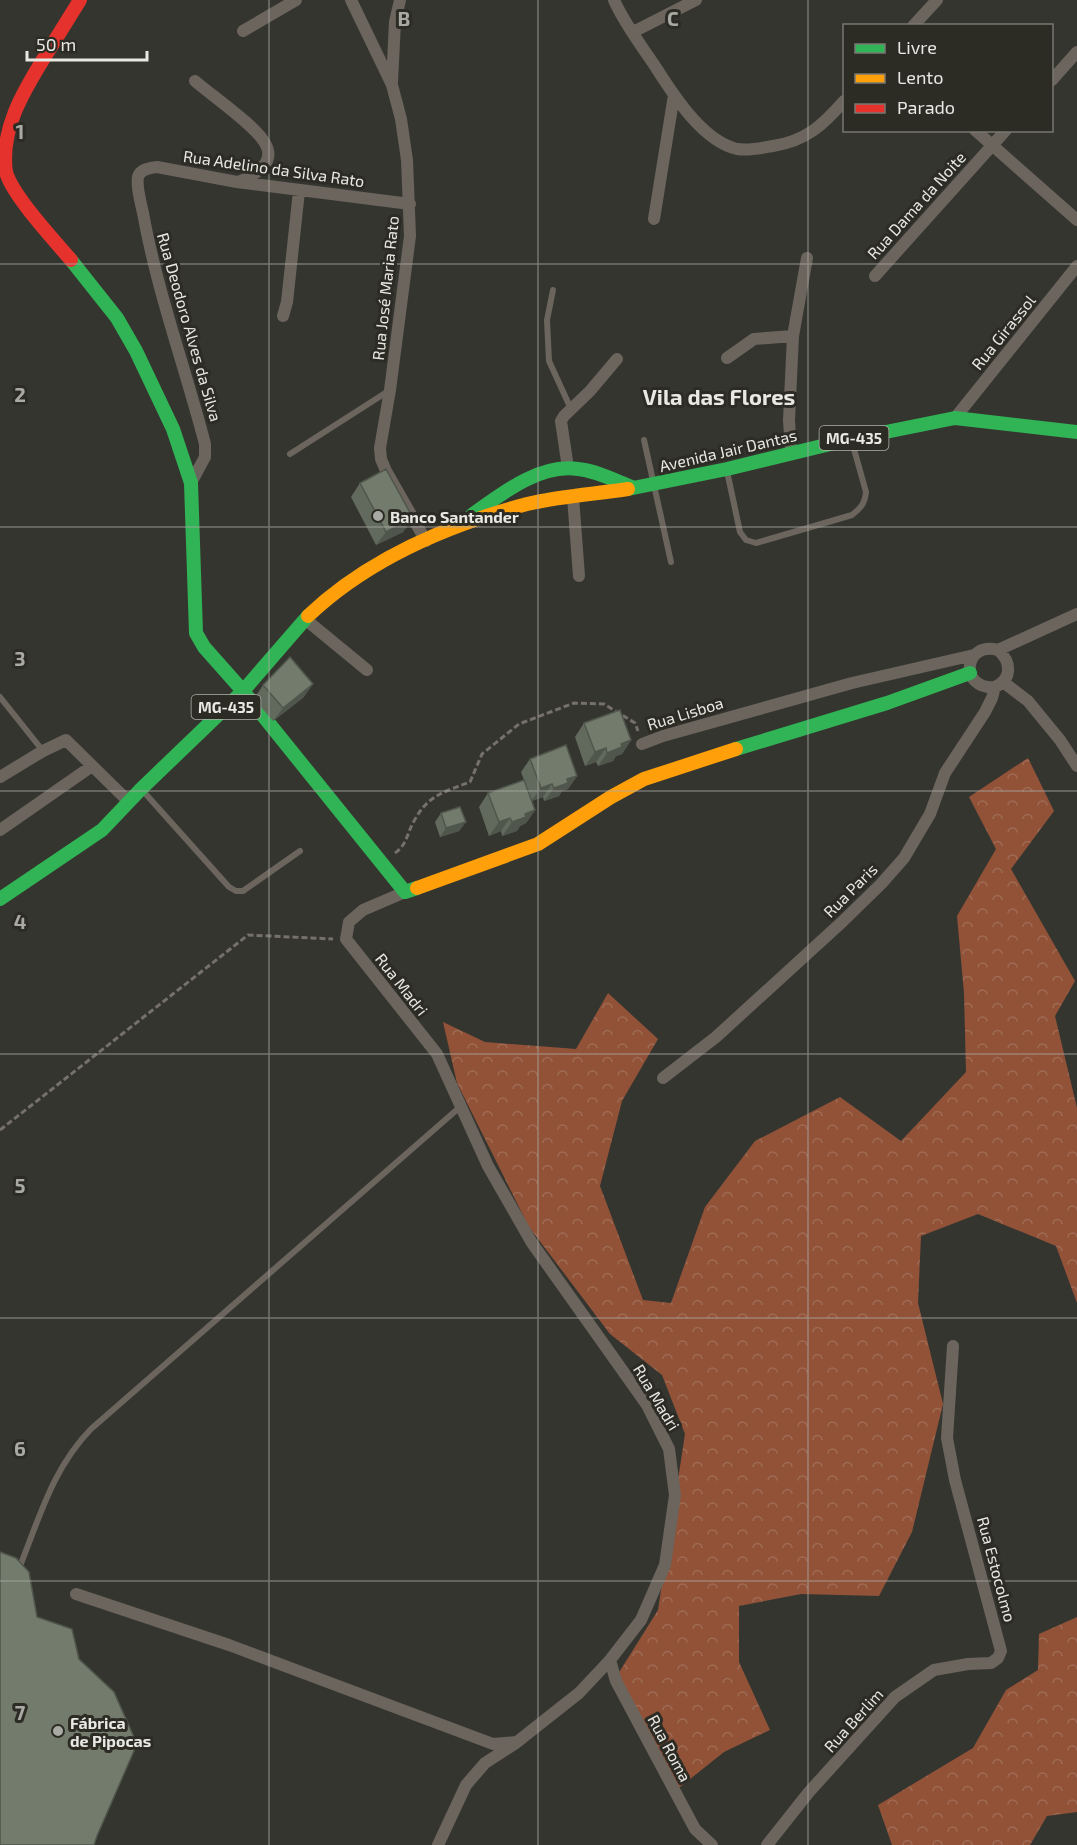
<svg xmlns="http://www.w3.org/2000/svg" width="1077" height="1845" font-family="'Exo 2',sans-serif">
<defs>
<pattern id="forest-crowns" width="20" height="18" patternUnits="userSpaceOnUse" patternTransform="scale(1.5)"><rect width="20" height="18" fill="#915238"/><path d="M2 6a3 3 0 1 1 6 0M12 15a3 3 0 1 1 6 0" fill="none" stroke="#a06b55"/></pattern>
</defs>
<rect width="100%" height="100%" fill="#353530"/>
<path fill="url(#forest-crowns)" d="M1028,758L1054,811L1011,869L1075,981L1055,1016L1077,1108V1303L1056,1246L978,1214L921,1236L918,1303L943,1404L912,1532L879,1596L801,1594L739,1606V1662L770,1730L724,1752L675,1791L613,1682L658,1610L685,1434L662,1375L610,1334L529,1227L457,1083L443,1022L485,1042L576,1049L608,993L658,1039L622,1101L600,1186L643,1300L671,1303L705,1207L755,1141L840,1097L901,1141L966,1072L964,993L957,916L996,849L969,797Z
M1077,1617V1812L1047,1816L1030,1845H892L878,1805L973,1748L1006,1690L1038,1670L1039,1634Z"/>
<g fill="none" stroke-linecap="round" stroke-linejoin="round">
<path stroke="#75706a" stroke-width="3" stroke-dasharray="6 3" stroke-linecap="butt" d="M395,853C407,845 407,833 414,821C428,795 444,792 470,782L482,754L519,724L574,703L604,704L635,723L638,731
M0,1130L248,935L333,939"/>
<path stroke="#6b655d" stroke-width="6" d="M553,290L547,320L549,361L571,409
M644,440L671,562
M290,454L390,390
M727,471L740,532L746,540L756,543L852,515C861,508 865,503 866,492L852,442
M0,697L43,751
M143,791L229,887L236,891H243L300,851
M20,1566C40,1516 53,1468 91,1429L460,1107"/>
<path stroke="#6b655d" stroke-width="12" d="M351,0L392,85L401,119L407,160L410,236L390,390L380,448L381,459L386,471L426,541
M614,0C624,23 641,45 655,66C673,94 702,141 737,149C749,151 762,148 773,146C806,141 823,125 844,101
M913,26L937,0
M243,31L296,0
M633,32L696,0
M1052,80L1077,52
M195,81C208,92 222,102 235,113C266,138 290,161 238,182
M392,82L395,22L400,0
M975,130L1077,220
M654,219L674,95
M875,276L1006,130
M283,316L287,302L299,191
M727,358L754,339L793,336
M955,418L1077,266
M791,452L789,420L793,336L807,258
M568,468L561,421L564,416L590,391L617,359
M191,483L205,457V444C185,367 157,291 143,213C141,203 136,187 138,177C140,169 150,168 157,167L237,182L410,204
M573,497L579,576
M305,619L367,670
M1003,682L1028,701L1060,740L1077,766
M995,687C959,690 963,641 998,650L1077,614
M642,744L663,736L852,683L974,655
M0,777L43,751L66,740L129,802
M0,830L92,766
M663,1078L716,1037L842,922L881,884L904,858L930,814L945,773L985,712L992,698L995,687C1013,679 1011,661 998,650
M76,1594L229,1645L493,1744L517,1742L579,1693L610,1660L641,1620L665,1565L675,1495L669,1449L647,1405L532,1243L488,1166L437,1054L346,939L349,922L363,910L405,892
M610,1660L616,1681L695,1829L712,1845
M438,1845L466,1785L485,1763L516,1743
M767,1845L809,1792L895,1697L934,1670L968,1664L991,1663L998,1658L1001,1651L955,1480L947,1438L953,1346"/>
<path stroke="#30b455" stroke-width="14" d="M71,260L117,318L136,351L173,429L191,483L196,633L204,647L243,691L405,892L417,888
M628,489L727,469L851,439L955,418L1077,432
M472,515C501,494 540,463 578,469C597,471 614,480 632,487
M736,749L887,703L970,673
M0,899L102,830L141,789L243,691L308,616"/>
<path stroke="#ff9f0a" stroke-width="14" d="M308,616C368,559 448,525 527,504C560,496 595,494 628,489
M417,888L538,844L611,797L644,779L736,749"/>
<path stroke="#e5322d" stroke-width="14" d="M71,260C54,240 12,195 6,172C0,130 23,92 44,58C56,39 68,19 80,0"/>
</g>
<path fill="#626a5d" d="M360,483L413,518L403,532L376,545L351,497Z
M263,685L304,697L273,721L254,699Z
M584,723L631,740L622,754L616,756L613,761L598,766L596,762L585,766L575,737Z
M530,759L577,776L568,789L562,791L559,796L544,801L543,797L532,801L535,810L526,823L520,826L517,831L502,836L501,831L489,836L479,807L488,793L524,780L521,772Z
M441,813L466,822L459,831L440,837L435,822Z"/>
<path fill="#50564c" d="M413,518L403,532L376,545L386,532Z
M313,684L304,697L273,721L283,708Z
M631,740L622,754L616,756L613,761L598,766L607,753L621,744Z
M606,748L596,762L585,766L595,752Z
M577,776L568,789L562,791L559,796L544,801L554,788L567,779Z
M552,784L543,797L531,801L541,788Z
M535,810L526,823L520,826L517,831L502,836L512,822L525,814Z
M510,818L501,831L489,836L499,822Z
M466,822L459,831L440,837L446,828Z"/>
<path fill="#727b6c" stroke="#50564c" stroke-width="1.5" d="M386,469L413,518L386,532L360,483Z
M290,657L313,684L283,708L263,685Z
M620,710L631,740L621,744L622,747L607,753L606,748L595,752L584,723Z
M566,745L577,776L567,779L568,783L554,788L552,784L541,788L530,759Z
M524,780L535,810L525,814L526,817L512,822L510,818L499,822L488,793Z
M460,807L466,822L446,828L441,813Z
M0,1552L16,1558L29,1572L37,1617L72,1629L79,1659L114,1692L137,1744L97,1836L94,1845H0Z"/>
<path fill="none" stroke="#aaaaa5" stroke-width="1.5" stroke-opacity="0.55" d="M269,0V1845M538,0V1845M808,0V1845M0,264H1077M0,527H1077M0,791H1077M0,1054H1077M0,1318H1077M0,1581H1077"/>
<g fill="#aaaaa5" stroke="#2d2c24" stroke-width="2">
<circle cx="378" cy="516" r="6"/>
<circle cx="58" cy="1731" r="6"/>
</g>
<g text-anchor="middle" dominant-baseline="central" stroke-width="6" stroke-linejoin="round" paint-order="stroke">
<g fill="#2d2c24" stroke="#b1b0aa" stroke-width="1.5">
<rect x="819.5" y="426" width="69" height="24" rx="4.5"/>
<rect x="191.5" y="695" width="69" height="24" rx="4.5"/>
</g>
<g font-size="15" font-weight="bold" fill="#e9e9e4">
<text x="854" y="438">MG-435</text>
<text x="226" y="707">MG-435</text>
</g>
<g font-size="16" fill="#e9e9e4" stroke="#2d2c24">
<text transform="translate(274 168) rotate(8)">Rua Adelino da Silva Rato</text>
<text transform="translate(916 205) rotate(-48)">Rua Dama da Noite</text>
<text transform="translate(385 288) rotate(-84)">Rua José Maria Rato</text>
<text transform="translate(190 327) rotate(74)">Rua Deodoro Alves da Silva</text>
<text transform="translate(1003 332) rotate(-51)">Rua Girassol</text>
<text transform="translate(728 450) rotate(-13)">Avenida Jair Dantas</text>
<text transform="translate(685 713) rotate(-17)">Rua Lisboa</text>
<text transform="translate(850 890) rotate(-45)">Rua Paris</text>
<text transform="translate(402 984) rotate(52)">Rua Madri</text>
<text transform="translate(657 1397) rotate(59)">Rua Madri</text>
<text transform="translate(997 1569) rotate(75)">Rua Estocolmo</text>
<text transform="translate(853 1720) rotate(-48)">Rua Berlim</text>
<text transform="translate(670 1748) rotate(62)">Rua Roma</text>
</g>
<g font-size="16" font-weight="bold" fill="#e9e9e4" stroke="#2d2c24" text-anchor="start">
<text x="390" y="516">Banco Santander</text>
<text x="70" y="1722">Fábrica<tspan x="70" dy="18">de Pipocas</tspan></text>
</g>
<g font-size="22" font-weight="bold" fill="#e9e9e4" stroke="#2d2c24">
<text x="719" y="396">Vila das Flores</text>
</g>
</g>
<g font-size="20" text-anchor="middle" font-weight="bold" fill="#aaaaa5" stroke="#2d2c24" stroke-width="6" stroke-linejoin="round" paint-order="stroke">
<text x="404" y="26">B</text>
<text x="673" y="26">C</text>
<text x="20" y="139">1</text>
<text x="20" y="402">2</text>
<text x="20" y="666">3</text>
<text x="20" y="929">4</text>
<text x="20" y="1193">5</text>
<text x="20" y="1456">6</text>
<text x="20" y="1720">7</text>
</g>
<rect x="843" y="24" width="210" height="108" fill="#2d2c24" stroke="#787871" stroke-width="1.5"/>
<rect x="855" y="44" width="30" height="9" fill="#30b455" stroke="#787871" stroke-width="1.5"/>
<text x="897" y="54" font-size="18" fill="#e9e9e4">Livre</text>
<rect x="855" y="74" width="30" height="9" fill="#ff9f0a" stroke="#787871" stroke-width="1.5"/>
<text x="897" y="84" font-size="18" fill="#e9e9e4">Lento</text>
<rect x="855" y="104" width="30" height="9" fill="#e5322d" stroke="#787871" stroke-width="1.5"/>
<text x="897" y="114" font-size="18" fill="#e9e9e4">Parado</text>
<path d="M27 51v9h120v-9" fill="none" stroke="#e9e9e4" stroke-width="3"/>
<text x="36" y="51" font-size="18" fill="#e9e9e4" stroke="#2d2c24" stroke-width="4.5" paint-order="stroke">50 m</text>
</svg>
